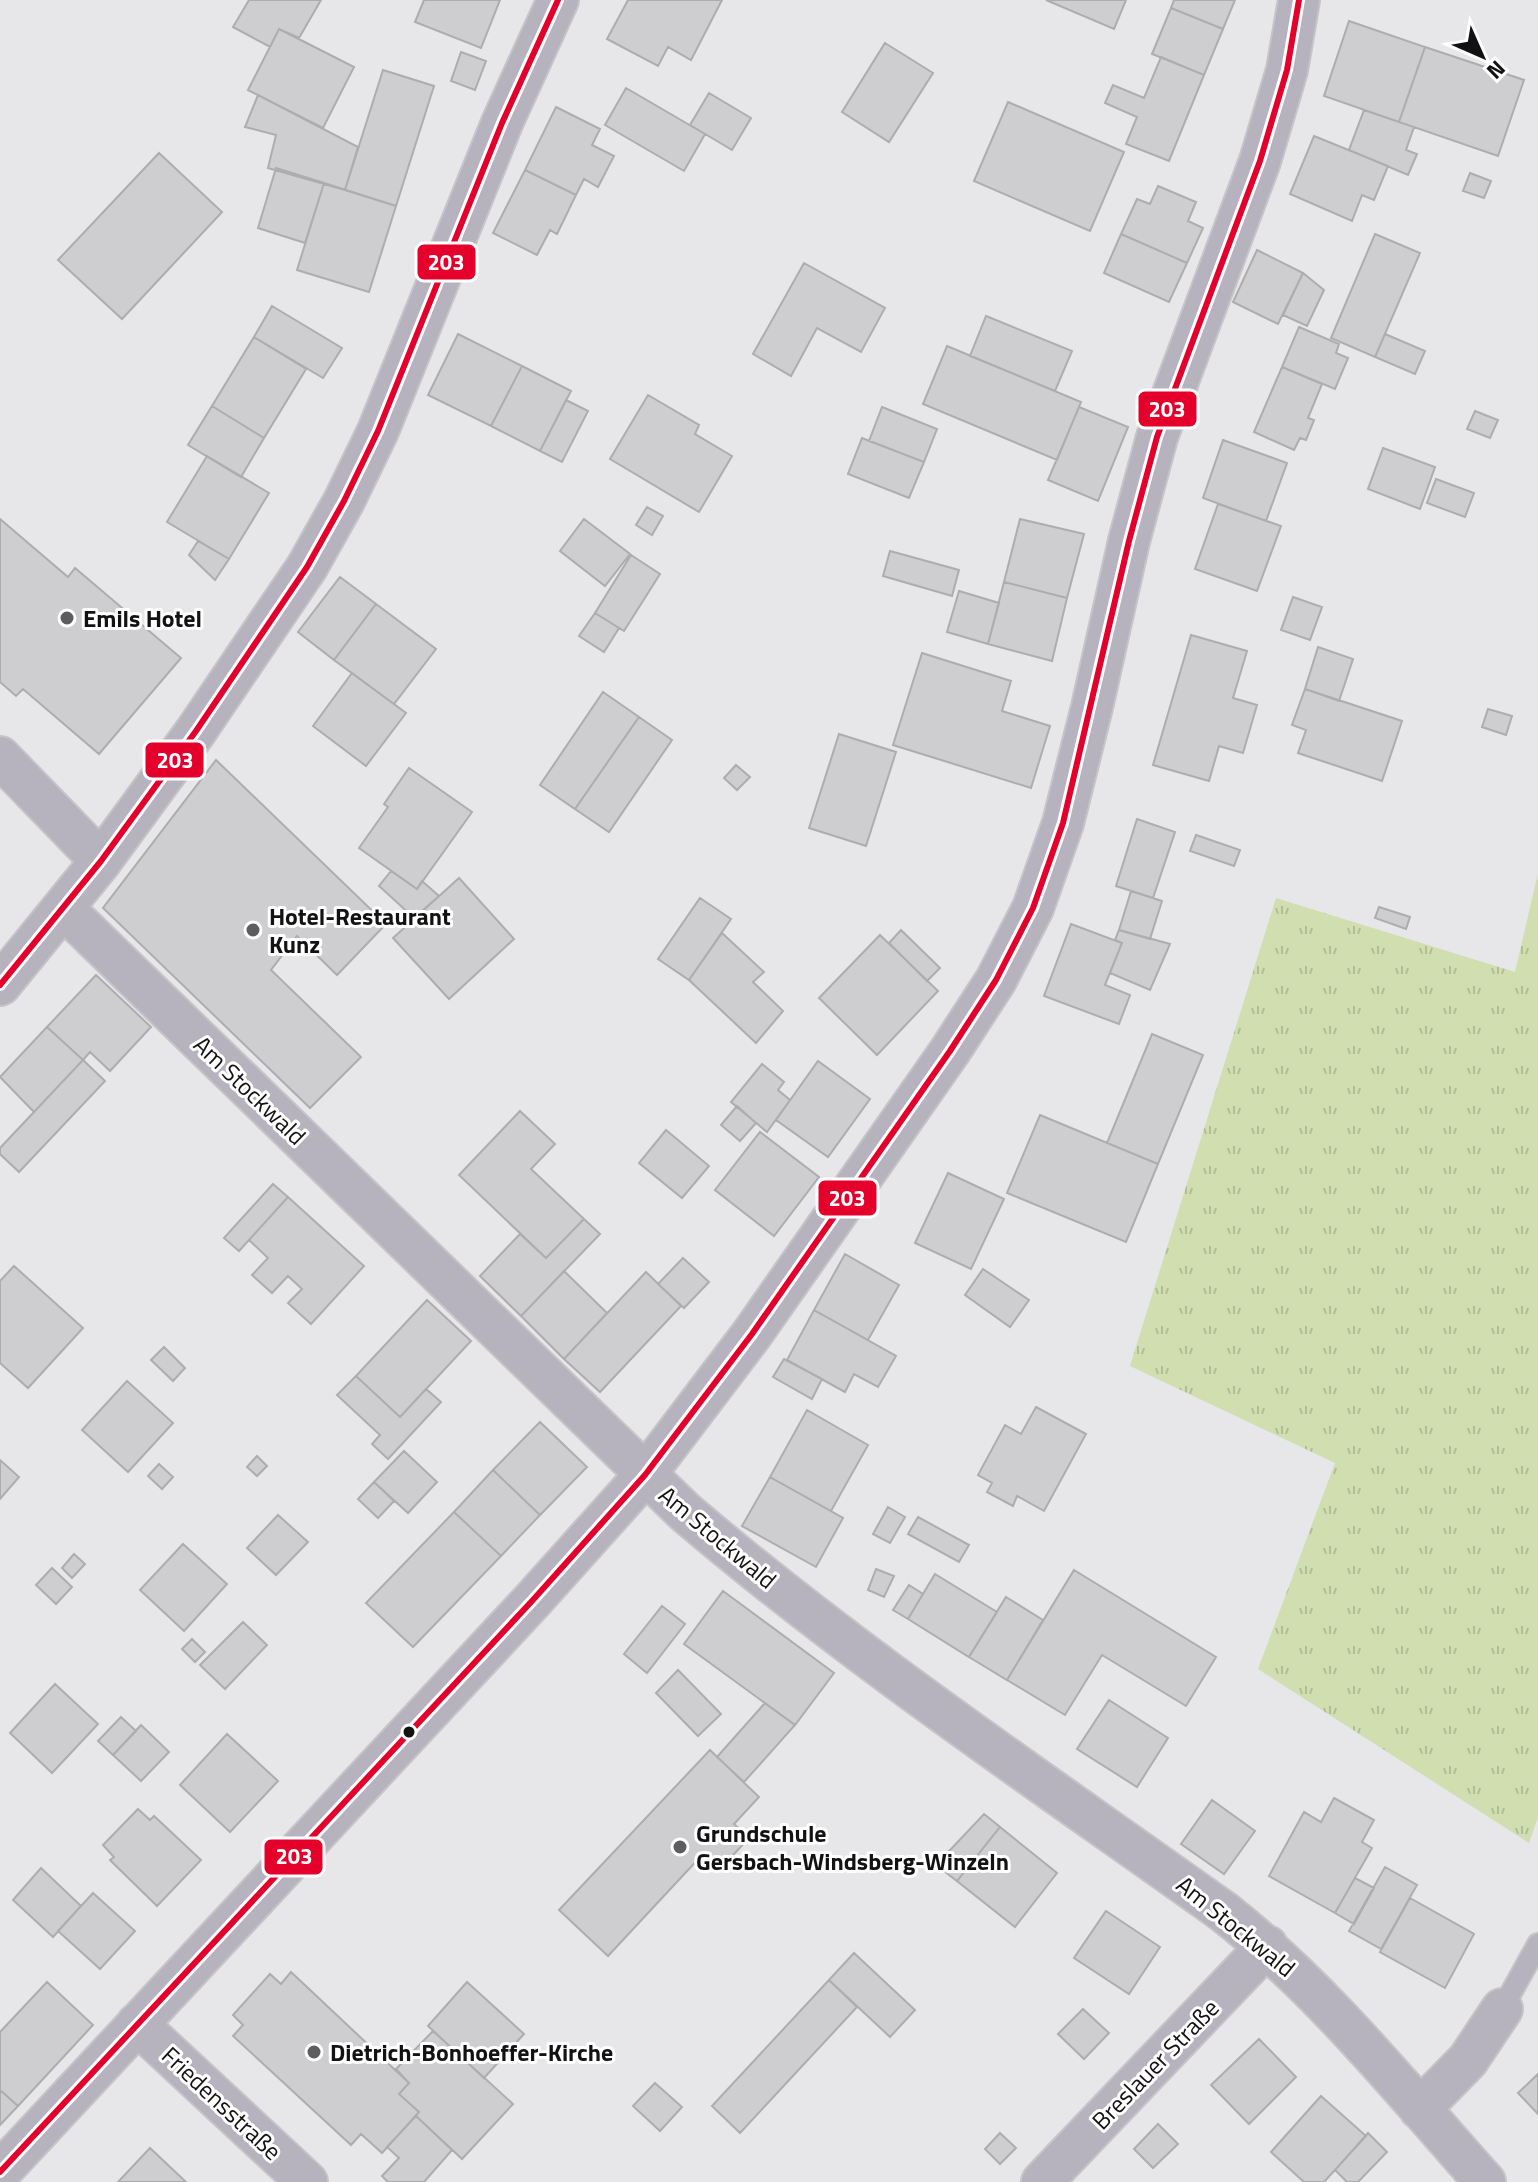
<svg xmlns="http://www.w3.org/2000/svg" width="1538" height="2182" font-family="'Titillium Web',sans-serif">
<defs>
<pattern id="grass-tufts" width="24" height="20" patternUnits="userSpaceOnUse" patternTransform="scale(2)"><rect width="24" height="20" fill="#d0deb0"/><path d="M3 7l-1-3M5 7V3M7 7l1-3M15 17l-1-3M17 17v-4M19 17l1-3" fill="none" stroke="#b2bd96"/></pattern>
</defs>
<rect width="100%" height="100%" fill="#e7e6e8"/>
<path fill="url(#grass-tufts)" d="M1538,873V1817L1529,1843L1258,1669L1335,1463L1130,1366L1276,898L1515,972Z"/>
<path fill="#ceced0" stroke="#adacae" stroke-width="2" d="M249,0H321L299,38L279,29L270,47L233,27Z
M424,0H500L481,48L415,22Z
M628,0H722L691,60L668,47L658,66L607,39Z
M1046,0H1126L1114,29Z
M1174,0H1235L1223,29L1171,8Z
M1171,8L1223,29L1204,75L1152,54Z
M1349,21L1425,47L1399,122L1324,96Z
M279,29L354,67L323,128L248,90Z
M885,43L933,73L889,142L842,112Z
M1425,47L1524,80L1498,156L1399,122Z
M461,52L486,61L475,90L451,81Z
M1161,57L1204,75L1169,161L1126,144L1137,117L1105,103L1113,85L1144,98Z
M383,70L434,86L396,206L345,190Z
M626,88L705,134L684,171L605,125Z
M709,93L751,118L732,150L690,125Z
M258,95L358,147L345,190L268,168L276,135L245,127Z
M1008,102L1124,152L1090,231L974,181Z
M556,107L600,129L592,145L614,156L598,187L584,179L576,195L525,170Z
M1364,110L1414,127L1406,150L1417,154L1408,175L1349,150Z
M1314,136L1388,166L1374,200L1362,195L1352,221L1290,194Z
M159,153L222,212L122,319L58,260Z
M276,168L324,183L305,243L258,228Z
M525,170L576,195L557,234L550,230L537,255L493,233Z
M1470,173L1491,181L1484,198L1463,191Z
M324,183L396,206L369,292L297,270Z
M1158,186L1196,202L1188,221L1203,228L1187,263L1121,234L1137,199L1150,204Z
M1121,234L1187,263L1169,302L1104,273Z
M1375,234L1420,253L1375,357L1331,338Z
M1257,250L1303,273L1278,324L1233,302Z
M804,263L885,308L861,352L817,328L791,376L753,354Z
M1303,273L1324,290L1307,326L1283,315Z
M272,306L342,348L323,378L254,337Z
M986,316L1072,351L1055,391L970,356Z
M1299,327L1339,344L1336,353L1348,358L1335,389L1282,367Z
M458,334L522,366L491,426L428,395Z
M1385,334L1425,351L1415,374L1375,357Z
M254,337L306,369L264,438L212,406Z
M947,346L1081,402L1057,460L923,404Z
M522,366L571,391L540,451L491,426Z
M1282,367L1322,384L1308,418L1314,420L1306,440L1300,438L1294,450L1254,432Z
M648,395L699,425L695,434L732,456L699,512L610,459Z
M566,400L588,411L562,462L540,451Z
M212,406L264,438L241,477L188,445Z
M882,407L937,429L924,462L869,441Z
M1079,407L1128,427L1098,501L1048,480Z
M1475,411L1498,420L1490,438L1467,429Z
M862,438L924,462L909,498L848,474Z
M1223,440L1287,463L1266,521L1203,498Z
M1383,448L1435,467L1420,509L1368,489Z
M207,456L269,493L229,559L167,522Z
M1436,479L1474,493L1465,517L1427,503Z
M1218,504L1281,526L1257,591L1195,569Z
M647,507L663,516L652,535L636,525Z
M0,519L68,577L75,568L181,658L99,754L23,689L16,696L0,682Z
M584,519L630,554L605,586L560,551Z
M1020,519L1084,534L1067,598L1004,582Z
M198,541L229,559L215,580L189,555Z
M890,551L959,570L952,596L883,576Z
M631,555L660,574L624,631L595,613Z
M340,577L376,604L334,660L298,632Z
M1004,582L1067,598L1052,661L988,644Z
M959,591L999,603L988,644L947,632Z
M1293,597L1322,607L1310,640L1281,630Z
M376,604L436,649L394,704L334,660Z
M595,613L619,628L604,652L579,636Z
M1191,635L1247,651L1233,698L1257,705L1243,753L1219,746L1209,781L1153,765Z
M1318,647L1353,659L1339,701L1305,689Z
M922,653L1011,681L1002,711L1050,726L1031,788L893,745Z
M352,673L406,713L366,766L313,726Z
M1305,689L1402,721L1382,781L1298,753L1306,730L1292,725Z
M603,692L639,717L575,809L540,785Z
M1488,709L1512,716L1506,735L1482,727Z
M639,717L672,740L609,832L575,809Z
M839,734L896,752L866,846L809,828Z
M216,760L386,924L337,975L297,936L271,970L361,1057L310,1108L103,908Z
M736,765L750,777L737,790L724,778Z
M409,768L472,812L417,889L359,848L388,807L384,804Z
M1137,819L1175,832L1153,898L1116,886Z
M1196,835L1240,850L1234,866L1190,851Z
M391,871L417,889L422,881L439,896L414,918L379,886Z
M459,878L514,939L449,999L393,938Z
M1131,891L1162,901L1150,939L1119,930Z
M700,898L731,919L689,980L658,959Z
M1379,907L1410,917L1406,929L1375,918Z
M1071,924L1122,943L1105,985L1130,995L1119,1024L1044,996Z
M901,930L940,968L927,981L889,943Z
M1119,930L1170,944L1150,990L1110,973L1122,943L1115,940Z
M722,933L764,972L753,982L783,1011L756,1043L689,980Z
M880,935L938,991L877,1055L819,998Z
M96,975L151,1027L110,1071L90,1052L83,1060L47,1027Z
M47,1027L83,1060L34,1112L0,1077Z
M1152,1034L1203,1055L1158,1164L1107,1143Z
M83,1060L105,1081L19,1172L0,1154V1148Z
M818,1061L870,1099L828,1157L776,1120Z
M762,1064L784,1082L778,1090L790,1100L767,1132L731,1102Z
M737,1106L756,1123L740,1141L721,1125Z
M520,1111L555,1144L531,1169L584,1219L546,1258L459,1175Z
M1040,1115L1158,1164L1126,1242L1007,1193Z
M666,1130L709,1166L682,1198L639,1163Z
M760,1132L819,1177L774,1236L715,1190Z
M948,1173L1004,1199L971,1269L915,1243Z
M273,1184L288,1197L239,1251L224,1238Z
M288,1197L364,1266L311,1324L288,1303L302,1289L288,1276L272,1293L252,1275L268,1258L249,1240Z
M584,1219L600,1234L521,1316L480,1276L520,1234L546,1258Z
M845,1254L899,1285L868,1340L814,1310Z
M683,1258L709,1282L684,1308L658,1284Z
M14,1266L83,1328L28,1388L0,1363V1281Z
M983,1269L1029,1300L1010,1327L965,1295Z
M564,1271L607,1313L564,1359L521,1316Z
M646,1272L681,1306L600,1392L564,1359Z
M427,1300L471,1341L400,1417L356,1376Z
M814,1310L896,1356L878,1387L854,1374L845,1392L787,1360Z
M164,1347L185,1368L173,1381L151,1360Z
M784,1359L822,1379L812,1399L773,1377Z
M356,1376L400,1417L426,1389L441,1402L388,1459L372,1444L380,1435L337,1395Z
M127,1381L173,1423L128,1472L82,1430Z
M1036,1407L1086,1434L1044,1511L1017,1496L1013,1506L987,1492L992,1483L978,1475L1005,1425L1021,1434Z
M807,1410L868,1445L831,1511L770,1477Z
M540,1422L587,1467L540,1515L493,1470Z
M404,1451L437,1482L408,1513L374,1482Z
M257,1456L267,1466L257,1476L247,1467Z
M0,1460L19,1477L0,1499Z
M159,1464L173,1477L162,1489L148,1476Z
M493,1470L540,1515L501,1556L454,1512Z
M770,1477L843,1518L816,1567L742,1526Z
M374,1482L394,1501L378,1518L358,1499Z
M888,1507L905,1517L890,1543L873,1534Z
M454,1512L501,1556L413,1647L366,1603Z
M278,1515L308,1542L276,1575L247,1548Z
M918,1517L969,1545L959,1562L908,1534Z
M183,1544L227,1584L184,1631L140,1590Z
M74,1554L85,1564L72,1578L62,1568Z
M52,1568L72,1587L56,1604L36,1585Z
M876,1569L894,1576L884,1597L868,1590Z
M1074,1570L1216,1657L1186,1706L1102,1655L1065,1715L1007,1680Z
M935,1574L997,1612L969,1657L908,1619Z
M909,1585L923,1594L908,1619L893,1610Z
M723,1591L834,1673L795,1725L684,1644Z
M1006,1597L1043,1620L1007,1680L969,1657Z
M662,1606L685,1624L647,1673L624,1654Z
M243,1622L267,1645L225,1689L200,1665Z
M192,1639L205,1652L195,1662L182,1649Z
M678,1670L721,1714L698,1736L656,1693Z
M55,1684L98,1724L52,1773L10,1733Z
M1109,1700L1168,1738L1137,1787L1077,1749Z
M765,1703L795,1725L744,1782L717,1757Z
M121,1717L136,1731L113,1755L98,1741Z
M141,1725L169,1752L141,1781L113,1755Z
M227,1734L278,1781L230,1832L180,1785Z
M710,1750L759,1797L734,1824L749,1838L718,1871L702,1855L608,1956L559,1910Z
M1334,1798L1374,1820L1362,1842L1372,1848L1335,1913L1269,1876L1304,1812L1321,1822Z
M1212,1800L1255,1831L1224,1874L1181,1844Z
M138,1809L150,1820L154,1816L201,1860L157,1906L110,1860L114,1857L103,1845Z
M984,1814L1000,1827L957,1881L936,1865Z
M1000,1827L1057,1873L1015,1927L957,1881Z
M1385,1867L1417,1885L1381,1949L1349,1931Z
M41,1868L81,1906L53,1937L13,1900Z
M1355,1878L1374,1888L1354,1924L1335,1913Z
M93,1893L135,1931L100,1969L58,1931Z
M1410,1898L1474,1934L1445,1988L1380,1952Z
M1106,1911L1160,1947L1129,1994L1074,1958Z
M854,1953L915,2010L890,2037L829,1980Z
M291,1972L409,2083L399,2094L419,2112L382,2153L361,2134L351,2145L233,2036L243,2025L233,2015L270,1974L281,1984Z
M829,1980L857,2007L740,2133L712,2106Z
M47,1982L93,2025L18,2106L0,2090V2032Z
M467,1982L524,2034L484,2078L428,2026Z
M1083,2009L1109,2033L1084,2059L1058,2034Z
M433,2031L513,2104L462,2159L416,2116L419,2112L399,2094L409,2083L396,2069Z
M1259,2039L1296,2077L1249,2124L1211,2085Z
M1538,2074V2114L1518,2093Z
M655,2083L682,2107L660,2131L633,2106Z
M0,2090L18,2106L0,2125Z
M1321,2096L1366,2136L1324,2182H1304L1271,2152Z
M416,2116L452,2150L424,2182H388L382,2176L399,2158L387,2147Z
M1158,2124L1178,2144L1153,2168L1134,2149Z
M1000,2133L1016,2148L1000,2164L985,2149Z
M1368,2133L1387,2152L1358,2182H1347L1335,2170Z
M150,2148L186,2182H118Z"/>
<g fill="none" stroke-linecap="round" stroke-linejoin="round">
<g stroke="#c5c4c6" stroke-width="24">
<path id="lane" d="M1502,2009L1538,1944"/>
</g>
<g stroke="#c5c4c6" stroke-width="44">
<path id="street" d="M0,757L101,861
M64,909L685,1512C855,1657 1042,1782 1224,1912C1323,1990 1401,2088 1485,2182
M0,985L101,861L196,731L307,567L344,501L378,431L502,123L558,0
M137,2024L307,2182
M1420,2109L1468,2060L1502,2009
M0,2172L532,1601L645,1475L752,1334L950,1051L996,980L1033,908L1063,823L1092,707L1129,541L1157,437L1260,161L1287,70L1299,0
M1042,2182L1267,1946"/>
</g>
<use href="#lane" stroke="#b6b2be" stroke-width="20"/>
<use href="#street" stroke="#b6b2be" stroke-width="40"/>
<g stroke="#fff" stroke-width="12">
<path id="bus-1" d="M0,985L101,861L196,731L307,567L344,501L378,431L502,123L558,0
M0,2172L532,1601L645,1475L752,1334L950,1051L996,980L1033,908L1063,823L1129,541L1157,437L1260,161L1287,70L1299,0"/>
</g>
<use href="#bus-1" stroke="#e4002b" stroke-width="6"/>
</g>
<g fill="#5d5c5e" stroke="#fff" stroke-width="3">
<circle cx="67" cy="618" r="8"/>
<circle cx="253" cy="930" r="8"/>
<circle cx="680" cy="1847" r="8"/>
<circle cx="314" cy="2052" r="8"/>
</g>
<circle fill="#121213" stroke="#fff" stroke-width="3" cx="409" cy="1732" r="7"/>
<g text-anchor="middle" dominant-baseline="central" stroke-width="6" stroke-linejoin="round" paint-order="stroke">
<g font-size="24" font-weight="bold" fill="#121213" stroke="#fff" text-anchor="start">
<text x="83" y="618">Emils Hotel</text>
<text x="269" y="916">Hotel-Restaurant<tspan x="269" dy="28">Kunz</tspan></text>
<text x="696" y="1833">Grundschule<tspan x="696" dy="28">Gersbach-Windsberg-Winzeln</tspan></text>
<text x="330" y="2052">Dietrich-Bonhoeffer-Kirche</text>
</g>
<g font-size="24" fill="#121213" stroke="#fff">
<text transform="translate(250 1090) rotate(44)">Am Stockwald</text>
<text transform="translate(718 1537) rotate(40)">Am Stockwald</text>
<text transform="translate(1236 1926) rotate(39)">Am Stockwald</text>
<text transform="translate(1155 2064) rotate(-46)">Breslauer Straße</text>
<text transform="translate(222 2103) rotate(43)">Friedensstraße</text>
</g>
</g>
<g stroke="#fff" stroke-width="3">
<rect x="416" y="243" width="61" height="38" rx="8" fill="#e4002b"/>
<rect x="1137" y="390" width="61" height="38" rx="8" fill="#e4002b"/>
<rect x="144" y="741" width="61" height="38" rx="8" fill="#e4002b"/>
<rect x="817" y="1179" width="61" height="38" rx="8" fill="#e4002b"/>
<rect x="263" y="1838" width="61" height="38" rx="8" fill="#e4002b"/>
</g>
<g font-size="22" text-anchor="middle" font-weight="bold" fill="#fff">
<text x="446" y="270">203</text>
<text x="1167" y="417">203</text>
<text x="175" y="768">203</text>
<text x="847" y="1206">203</text>
<text x="294" y="1864">203</text>
</g>
<g transform="translate(1482 56) rotate(135)" stroke="#ffffff" stroke-width="6" paint-order="stroke">
<path d="M0-6L14 30L0 20L-14 30Z" fill="#121213"/>
<text y="-12" font-size="22" font-weight="bold" text-anchor="middle" fill="#121213">N</text>
</g>
</svg>
